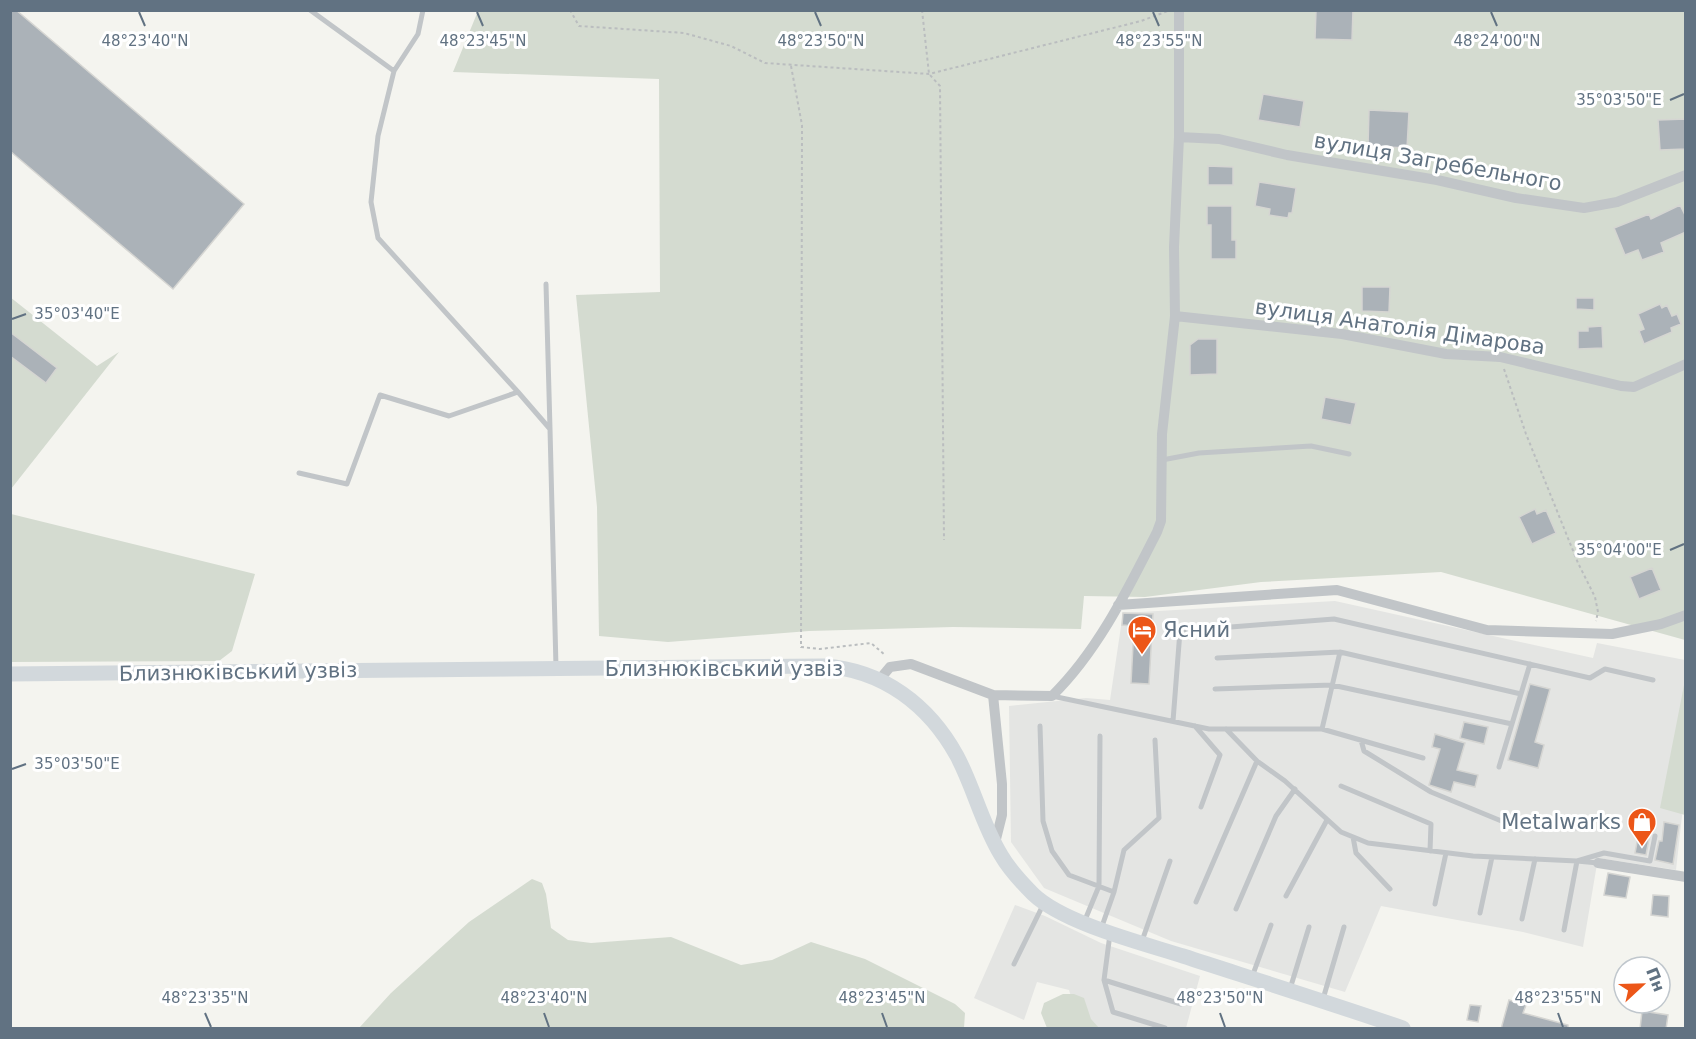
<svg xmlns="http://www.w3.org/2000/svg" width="1696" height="1039" font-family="'DejaVu Sans',sans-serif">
<rect width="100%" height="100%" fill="#f4f4ef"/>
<path fill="#e4e5e3" d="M1335,601L1593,658L1597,643L1685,660L1686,780L1676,870L1598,858L1583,947L1523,932L1381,906L1345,992L1171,941L1044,888L1011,842L1009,706L1086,698L1110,700L1123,613Z
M1015,905L1045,916L1101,943L1200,976L1186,1028H1088L1077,1016L1069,990L1037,982L1024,1020L974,998Z"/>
<path fill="#d4dbd0" d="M478,11H1685V640L1441,572L1261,582L1145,597L1084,596L1081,629L953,627L809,631L668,642L599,636L597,507L576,295L660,292L659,79L453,72Z
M10,297L97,366L119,352L11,489Z
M11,514L255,574L232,651L219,661L11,662Z
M1685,680L1686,815H1685L1660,808Z
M532,879L542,883L546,894L551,928L568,940L591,943L671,937L741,965L772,960L811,942L865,959L955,1004L965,1013L964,1028H359L391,993L469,922Z
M1063,994H1074L1084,998L1091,1019L1099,1028H1047L1041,1013L1044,1003Z"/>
<path fill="#abb2b8" stroke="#d5d5d2" stroke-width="1.5" d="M10,10H16L244,204L173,289L10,151Z
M1316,10H1353L1352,40L1315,39Z
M1263,94L1304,101L1300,127L1258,120Z
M1369,110L1409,112L1407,148L1368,146Z
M1686,119V149L1660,150L1658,120Z
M1208,166L1233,167V185H1208Z
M1259,182L1296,188L1292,213H1289L1288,218L1269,215L1270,209L1255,206Z
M1680,205L1686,217V232L1661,243L1664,252L1642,260L1638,250L1625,255L1614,228L1649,214L1651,219Z
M1207,206H1232V240H1236V259H1211V225H1207Z
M1362,287H1390L1389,312L1362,311Z
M1576,298H1594V310L1576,309Z
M1660,304L1662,308L1667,305L1672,316L1677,314L1681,324L1671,328L1672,332L1644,344L1639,331L1644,329L1638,314Z
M1602,326L1603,348L1578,349V331H1588V327Z
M10,332L57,368L46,383L10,356Z
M1198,339H1217V374L1190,375V345Z
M1325,397L1356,403L1351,425L1321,419Z
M1535,509L1537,514L1546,510L1556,533L1532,544L1519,517Z
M1652,568L1661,590L1639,599L1630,577Z
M1123,613L1153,614L1149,684L1131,683L1134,626L1122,625Z
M1530,684L1550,689L1535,742L1544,745L1538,768L1508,760Z
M1464,722L1488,727L1484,744L1460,738Z
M1435,734L1465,743L1457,770L1478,775L1475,787L1454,782L1451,792L1429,785L1440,749L1432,747Z
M1664,822L1679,825L1673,864L1655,860L1659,841H1662Z
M1638,837L1649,839L1646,855L1635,853Z
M1608,873L1630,877L1626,898L1604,895Z
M1653,895L1669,896L1668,917L1651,915Z
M1509,1000L1526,1005L1523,1013L1568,1025V1029H1501Z
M1470,1005L1481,1006L1478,1022L1467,1020Z
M1642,1011L1668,1015L1666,1029H1640Z"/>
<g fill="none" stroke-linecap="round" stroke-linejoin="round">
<path stroke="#babdbf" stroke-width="2" stroke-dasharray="3 3" stroke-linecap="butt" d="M570,10L579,26L684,33L731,46L765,63L929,74L1141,21L1168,11
M922,10L929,74L940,86L944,540
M791,66L802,125L801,647L820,649L871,643L885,655
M1504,369L1526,434L1578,563L1595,597L1598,612L1596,621"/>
<path stroke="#c1c5c8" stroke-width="5" d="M310,10L394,71
M423,10L418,34L394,71L378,136L371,202L378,238L518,392L550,429L556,667
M546,284L550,429
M1162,460L1199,453L1311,446L1349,454
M299,473L347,484L380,395L449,416L518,392
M1217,658L1340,652L1521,694
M1215,689L1332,685L1512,724
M1052,696L1209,729H1322L1423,758
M1173,721L1180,631L1334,619L1590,678L1605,669L1653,680
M1040,726L1043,821L1052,851L1069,875L1114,892L1101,929
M1195,726L1220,755L1201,807
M1226,729L1257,761L1285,781L1341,832L1368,843L1473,856L1577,861L1604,853L1650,861L1655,836
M1322,729L1340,652
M1361,740L1364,751L1431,792L1516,827L1583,828
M1499,767L1530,664
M1341,786L1431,824L1430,851
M1353,837L1356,853L1390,889
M1114,892L1124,850L1159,818L1155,740
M1286,896L1327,820
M1196,902L1257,761
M1435,904L1446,853
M1236,909L1276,816L1295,789
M1480,913L1492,857
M1522,919L1535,859
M1085,920L1099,886L1100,736
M1564,930L1577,861L1598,863
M1110,934L1104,980L1113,1012L1165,1028
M1142,941L1170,861
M1014,964L1043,905
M1252,977L1271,925
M1104,980L1181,1004
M1290,989L1309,927
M1323,999L1344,927"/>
<path stroke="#c1c5c8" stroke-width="10" d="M1179,137L1219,139L1287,155L1437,180L1516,198L1584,208L1617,202L1686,175
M1175,316L1342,334L1446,354L1500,357L1621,386L1634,387L1686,364
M1118,605L1337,590L1487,630L1612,634L1661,624L1686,615
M880,679L890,667L911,664L993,695L1052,696C1098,651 1128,589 1157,532L1161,521L1162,434L1175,316L1174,247L1179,137V10
M993,695L1002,784V815L995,843
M1598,863L1686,877"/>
<path stroke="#d2d8dc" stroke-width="15" d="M10,674L824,666C883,670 929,705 957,756C974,788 982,824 1001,855C1009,869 1021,882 1033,894C1063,923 1142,943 1183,956C1257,980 1330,1003 1403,1028"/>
</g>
<path fill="none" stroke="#617282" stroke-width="2" d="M139,12L145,26M477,12L483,26M815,12L821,26M1153,12L1159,26M1491,12L1497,26M1670,100L1684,94M12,319L26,314M1670,550L1684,544M12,769L26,764M205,1013L211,1027M544,1013L549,1027M882,1013L887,1027M1220,1013L1225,1027M1558,1013L1563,1027"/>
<defs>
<g id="hotel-pin" transform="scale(1.5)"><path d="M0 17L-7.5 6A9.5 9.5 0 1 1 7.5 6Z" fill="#ec5618" stroke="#fff"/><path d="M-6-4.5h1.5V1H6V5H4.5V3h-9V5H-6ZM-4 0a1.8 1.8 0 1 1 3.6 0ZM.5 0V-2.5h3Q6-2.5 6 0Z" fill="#fff"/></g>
<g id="shop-pin" transform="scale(1.5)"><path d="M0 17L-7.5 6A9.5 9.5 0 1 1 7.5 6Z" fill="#ec5618" stroke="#fff"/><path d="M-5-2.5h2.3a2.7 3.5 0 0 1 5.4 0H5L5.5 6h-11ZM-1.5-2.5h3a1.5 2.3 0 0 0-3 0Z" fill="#fff"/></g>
</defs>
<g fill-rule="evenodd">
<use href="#hotel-pin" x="1142" y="630"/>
<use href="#shop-pin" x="1642" y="822"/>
</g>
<g text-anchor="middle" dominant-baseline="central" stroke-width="6" stroke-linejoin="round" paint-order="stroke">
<g font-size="21" fill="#617282" stroke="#fff">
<text transform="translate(1438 162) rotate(10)">вулиця Загребельного</text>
<text transform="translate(1400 327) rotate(8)">вулиця Анатолія Дімарова</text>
<text x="724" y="669">Близнюківський узвіз</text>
<text transform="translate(238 672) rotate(-1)">Близнюківський узвіз</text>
</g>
<g font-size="21" fill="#617282" stroke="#fff" text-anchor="start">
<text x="1163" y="630">Ясний</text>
<text x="1621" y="822" text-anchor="end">Metalwarks</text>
</g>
</g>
<g font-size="15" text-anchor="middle" fill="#617282" stroke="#fff" stroke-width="6" stroke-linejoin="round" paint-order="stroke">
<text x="145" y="46">48°23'40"N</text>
<text x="483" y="46">48°23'45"N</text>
<text x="821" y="46">48°23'50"N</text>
<text x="1159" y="46">48°23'55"N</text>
<text x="1497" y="46">48°24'00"N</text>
<text x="1619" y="105">35°03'50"E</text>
<text x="77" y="319">35°03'40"E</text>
<text x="1619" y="555">35°04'00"E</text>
<text x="77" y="769">35°03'50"E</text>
<text x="205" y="1003">48°23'35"N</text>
<text x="544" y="1003">48°23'40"N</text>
<text x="882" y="1003">48°23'45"N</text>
<text x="1220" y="1003">48°23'50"N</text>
<text x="1558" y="1003">48°23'55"N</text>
</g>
<rect width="1696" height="1039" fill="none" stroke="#617282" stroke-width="24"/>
<g transform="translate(1642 985) rotate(68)"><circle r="28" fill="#ffffff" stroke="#c0c7cd" stroke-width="1.5"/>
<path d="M0-4.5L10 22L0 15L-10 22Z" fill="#ec5618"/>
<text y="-9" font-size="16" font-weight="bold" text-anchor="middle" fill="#617282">Пн</text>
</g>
</svg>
